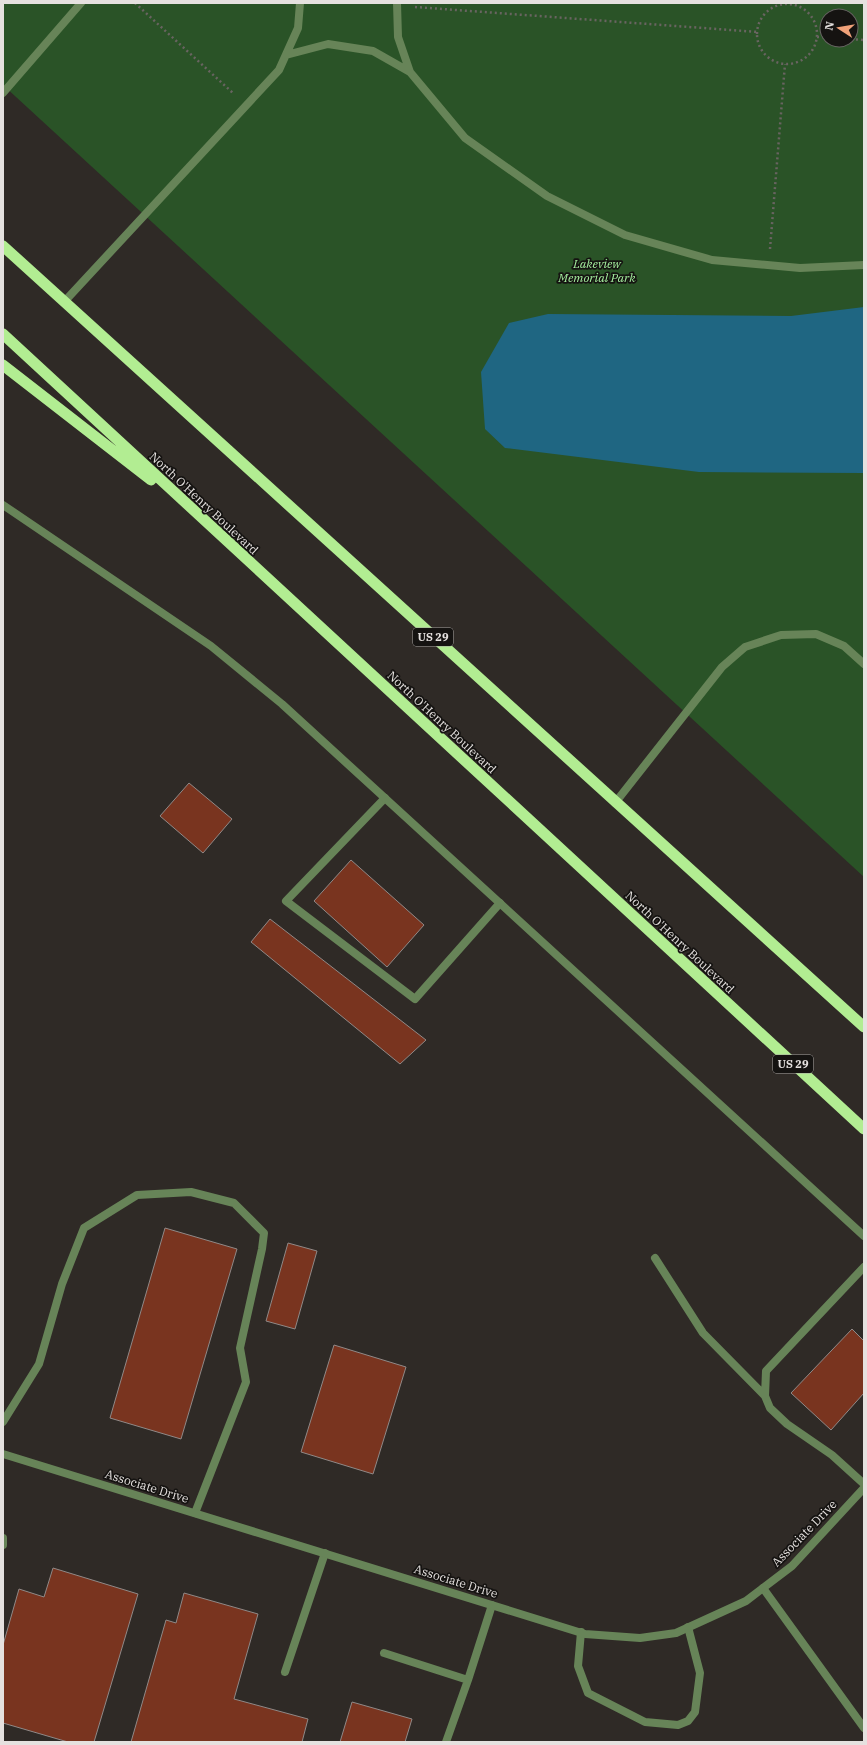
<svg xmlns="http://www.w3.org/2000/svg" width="867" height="1745" font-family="'IBM Plex Serif',serif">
<rect width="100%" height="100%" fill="#2f2a26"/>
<path fill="#2a5327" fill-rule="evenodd" d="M3,3H864V877L3,85ZM827,16H851V40H827Z"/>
<path fill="#1f6682" d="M864,307V473L699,472L505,448L485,429L481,372L509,323L548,314L791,316Z"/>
<path fill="#79341f" stroke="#908987" d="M189,783L232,819L203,853L160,816Z
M351,860L424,925L387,967L314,901Z
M270,919L426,1040L400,1064L251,942Z
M165,1228L237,1249L181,1439L110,1418Z
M288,1243L317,1251L295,1329L266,1321Z
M852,1329L864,1341V1393L831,1430L791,1393Z
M334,1345L406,1367L373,1474L301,1452Z
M53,1568L138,1594L94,1742H68L3,1723V1645L19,1589L44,1597Z
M184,1593L258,1614L234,1699L308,1719L302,1742H131L166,1620L176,1623Z
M352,1702L412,1719L405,1742H340Z"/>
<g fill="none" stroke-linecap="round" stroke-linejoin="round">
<path stroke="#696461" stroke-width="2.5" stroke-dasharray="2 3" stroke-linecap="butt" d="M135,3L234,94
M757 34a30 30 0 1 1 60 0a30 30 0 1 1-60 0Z
M415,7L758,32
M817,37H827
M851,39L864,40
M770,249L785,64"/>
<path stroke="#678458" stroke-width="8" d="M397,3L398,37L410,72
M286,55L328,44L373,51L410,72L465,138L547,196L625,235L712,260L800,268L864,265
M3,93L81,3
M64,302L279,70L298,28L300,3
M385,798L286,901L415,999L500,903
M615,803L722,667L745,647L781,635L816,634L844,646L864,664
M655,1258L703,1333L765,1396
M864,1267L766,1371L765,1396L770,1408L787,1424L832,1455L864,1484
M3,1422L39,1364L62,1284L84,1228L137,1195L191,1192L234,1203L264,1233L262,1249L240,1348L246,1382L195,1513
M3,1538V1545
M763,1588L864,1728
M581,1632L578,1666L588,1693L645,1722L678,1725L688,1721L695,1712L700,1673L688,1627
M384,1653L468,1680L492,1605
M285,1672L325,1553
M446,1742L468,1680"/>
<path stroke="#678458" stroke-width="8" d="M3,1454L585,1634L640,1638L676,1633L746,1601L792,1566L864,1488"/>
<path stroke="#678458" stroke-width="8" d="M3,505L211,646L282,704L864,1236"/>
<path stroke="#b2ed92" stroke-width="11" d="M3,246L864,1027
M3,334L864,1129
M3,365L151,480"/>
</g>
<g text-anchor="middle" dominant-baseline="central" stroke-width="3.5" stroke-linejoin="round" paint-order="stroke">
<g fill="#151311" stroke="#a7a3a1" stroke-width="1">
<rect x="413" y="628" width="40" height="18" rx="3"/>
<rect x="773" y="1055" width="40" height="18" rx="3"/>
</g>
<g font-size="11" font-weight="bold" fill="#e5e1df">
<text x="433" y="637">US 29</text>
<text x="793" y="1064">US 29</text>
</g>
<g font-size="12" font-style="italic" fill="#a6f1a0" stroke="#151311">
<text x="597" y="263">Lakeview<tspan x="597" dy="14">Memorial Park</tspan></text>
</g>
<g font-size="12" fill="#e5e1df" stroke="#151311">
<text transform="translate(204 503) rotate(43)">North O'Henry Boulevard</text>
<text transform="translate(442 722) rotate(43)">North O'Henry Boulevard</text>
<text transform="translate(680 942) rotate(43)">North O'Henry Boulevard</text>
<text transform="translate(147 1486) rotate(17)">Associate Drive</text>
<text transform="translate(804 1533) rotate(-46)">Associate Drive</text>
<text transform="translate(456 1581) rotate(17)">Associate Drive</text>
</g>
</g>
<rect width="867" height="1745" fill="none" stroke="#e5e1df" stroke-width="8"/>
<g transform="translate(839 28) rotate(282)"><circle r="19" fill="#151311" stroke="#686563"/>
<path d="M0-3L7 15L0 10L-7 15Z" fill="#f0a279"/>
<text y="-6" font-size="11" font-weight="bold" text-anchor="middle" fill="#e5e1df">N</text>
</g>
</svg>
